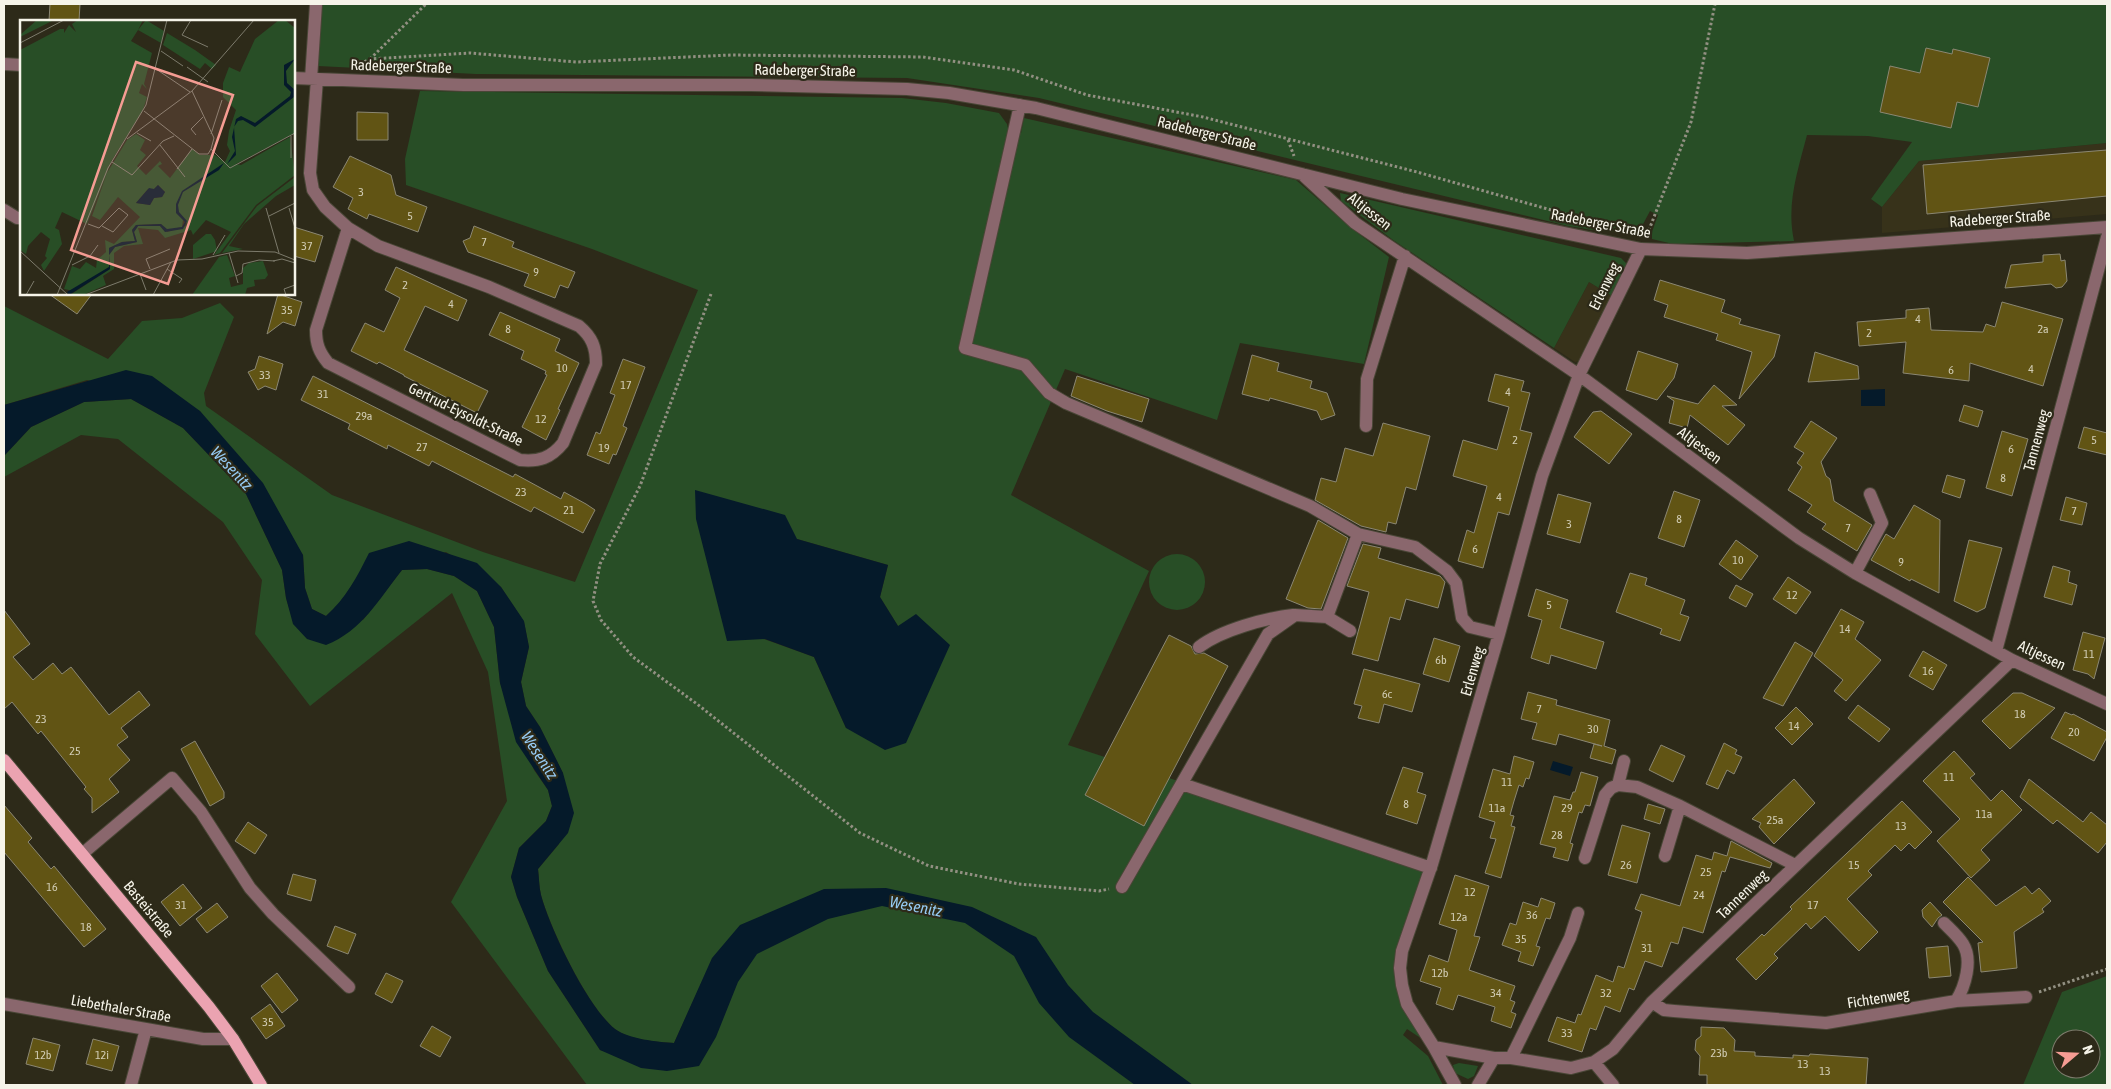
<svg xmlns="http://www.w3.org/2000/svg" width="2111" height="1089" font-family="'Asap Condensed',sans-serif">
<rect width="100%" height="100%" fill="#2d2a19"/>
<path fill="#37321a" d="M2107,143V214L1882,233V207L1919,161Z
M1589,282L1612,296L1580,361L1575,362L1554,348Z"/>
<path fill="#284e26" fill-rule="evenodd" d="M322,4H2107V143L1919,161L1882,207L1871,199L1912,142L1868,136L1807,135C1798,170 1786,204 1794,241L1673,244L1652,239V232L1658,215L1650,211L1642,226C1615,236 1595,230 1568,226L1039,98L907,78L476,74L318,66Z
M420,91L902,98L946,103L999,113L1007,124L1009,133H1021L1024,118L1296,180L1350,227L1389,257L1364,364L1240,343L1217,420L1065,369L1011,495L1149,571L1068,745L1432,864L1402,951V985L1434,1047L1407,1029L1403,1035L1428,1056L1443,1085H587L451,902L507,801L488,672L452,593L310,706L255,634L262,580L223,522L118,439L81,435L4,477V456L31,427L84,402L131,399L183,428L246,494L282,570L286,598L294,624L363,620L402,570L427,569L454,576L477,591L494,627L500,683L534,770L548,790L552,806L546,821L519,848L511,877L517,897L548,971L600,1050L667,1071L701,984L674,1043C657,1042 629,1040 615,1029C588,1008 550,928 541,895C539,887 539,877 538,869L559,844L563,773L540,727L526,706L521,682L529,647L524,622L501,587L446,552L354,582L340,603L326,616L312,609L305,588L303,555L200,411L87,380L4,405V306L108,359L142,321L182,318L220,303L234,317L204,393L206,406L332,495L483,552L575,582L698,290L592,249L406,185L405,159ZM797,539L888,565L880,597L898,626L846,728L814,657L764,639Z
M1340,193L1621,258L1627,264L1612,296L1589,282L1554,348L1393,240L1341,201Z
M1149 582a28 28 0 1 1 56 0a28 28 0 1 1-56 0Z
M2107,976V1085H2023L2062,992ZM2061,1039H2091V1069H2061Z
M1459,1063L1478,1066L1474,1076L1468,1079L1455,1073L1453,1065Z"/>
<path fill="#051a2a" d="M126,370L152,376L200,411L263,483L303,555L305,588L312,609L326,616C346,598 357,577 369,553L409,541L477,563L501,587L524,621L529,647L521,682L526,706L540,727L563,773L574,813L568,833L538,869C539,877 539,887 541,895C550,929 588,1008 615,1029C629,1039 657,1042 674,1043L712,958L740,925L824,889L886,888L972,907L1036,937L1068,985L1093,1012L1193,1085H1135L1069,1037L1039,1003L1014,956L965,923L882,906L828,919L757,954L738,982L716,1037L699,1066L667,1071L641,1068L600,1050L548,971L517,897L511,877L519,848L546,821L552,806L548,790L516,742L500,683L494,627L477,591L454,576L427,569L402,570C379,599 362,631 326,645L307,639L293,624L286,598L282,570L246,494L183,428L131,399L84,402L31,427L4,456V405Z
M1885,389V406H1861V390Z
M695,490L785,515L797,539L888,565L880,597L898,626L916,614L950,645L906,743L885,750L846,728L814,657L765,639L727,641L696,519Z
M1553,761L1573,767L1570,776L1550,770Z"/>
<path fill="#615414" stroke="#8b8773" d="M50,4H80L79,21H49Z
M1926,48L1952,54L1953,49L1990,58L1978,107L1957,102L1951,128L1880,112L1890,66L1920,73Z
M357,112L388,113V140H357Z
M2107,150V196L1927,214L1923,165Z
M350,156L391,175L396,195L427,207L418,232L369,214L367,219L348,209L353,198L333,187Z
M474,226L514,242L512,247L575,272L568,288L560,285L555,298L524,286L529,274L468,252L463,241L470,238Z
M294,227L323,236L315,262L294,256Z
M2060,254L2061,261L2065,260L2067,281L2062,287L2056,288L2051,284L2005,288L2011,265L2043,262V255Z
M396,267L467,300L458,321L425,306L404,350L488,391L477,413L404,376V375L379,362L377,364L351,351L365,323L384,332L400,298L385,290Z
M1660,280L1725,300L1721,312L1741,319L1739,324L1780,335L1774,357L1739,399L1752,352L1716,340L1718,334L1664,317L1668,305L1654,300Z
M49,294H92L77,314Z
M278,294L302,302L295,326L283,322L267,334Z
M2002,302L2063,319L2043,386L1970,363L1969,381L1903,373L1906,342L1859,346L1857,322L1906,318V310L1929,308L1931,330L1983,332L1986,324L1995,327Z
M500,312L560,339L555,351L579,363L558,409L560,410L546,440L522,427L547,375L545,374L546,371L521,359L524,351L489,335Z
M1638,351L1678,364L1674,378L1657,400L1626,390Z
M1815,352L1858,366L1859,379L1808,382Z
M1252,355L1279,363L1277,371L1312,381L1310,388L1327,393L1335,415L1321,420L1317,411L1270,398L1269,401L1242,394Z
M259,356L283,364L276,390L265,386L258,390L248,372L255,369Z
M623,359L645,367L623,426L627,428L616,455L613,454L609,464L587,455L596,432L600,434L615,395L610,393Z
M1495,374L1524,381L1521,391L1530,393L1520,430L1532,433L1509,515L1498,512L1483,568L1458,561L1467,530L1474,533L1487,486L1453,476L1463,440L1497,450L1509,407L1488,401Z
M313,376L513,477L515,474L561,499L564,492L586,504L595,510L583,533L534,507L531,512L432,461L429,466L388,445L387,449L348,429L350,424L301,400Z
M1077,376L1149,399L1142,422L1107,411L1071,396Z
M1714,385L1737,405L1722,406L1745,425L1728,445L1690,415L1687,428L1669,423L1674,401L1667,396L1698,404Z
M1964,405L1983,411L1978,427L1959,421Z
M1601,411L1632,434L1609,464L1574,437L1593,412Z
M1811,421L1837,438L1821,462L1826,476L1830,479L1834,501L1872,525L1857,551L1822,529L1826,524L1807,512L1812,505L1788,490L1802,467L1797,463L1804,453L1794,447Z
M1383,423L1430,436L1416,490L1406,487L1396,524L1388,522L1386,532L1361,526L1315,500L1321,478L1336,482L1345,448L1373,456Z
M2084,427L2107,433V455L2078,448Z
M2002,431L2028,439L2012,496L1986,488Z
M1947,475L1965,480L1960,498L1942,492Z
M1674,491L1700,500L1684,547L1658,538Z
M1558,494L1591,503L1580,543L1547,534Z
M2066,497L2087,503L2082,525L2060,520Z
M1914,505L1940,520L1939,593L1911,579L1910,581L1871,560L1886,534L1894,539Z
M1318,520L1348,538L1321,609L1308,608L1286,599Z
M1736,540L1758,556L1741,580L1719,564Z
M1969,540L2002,548L1985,608L1977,612L1954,601Z
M1363,544L1381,548L1378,558L1440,576L1445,582L1438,608L1406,599L1400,620L1390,617L1378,661L1352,654L1369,592L1347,586Z
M2053,566L2070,571L2068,582L2077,585L2072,605L2044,597Z
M1630,573L1647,578L1645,585L1685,600L1680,614L1689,617L1680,641L1660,634L1662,629L1616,612Z
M1788,577L1811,592L1796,614L1773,599Z
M1736,585L1753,594L1746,607L1729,598Z
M1536,589L1568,600L1560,628L1604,642L1596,669L1551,655L1549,664L1531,658L1542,620L1528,616Z
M1841,609L1864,622L1855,639L1881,660L1846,701L1834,691L1843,680L1814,656Z
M4,610L30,644L13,657L33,680L53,663L62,674L71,667L109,715L139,691L150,705L121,728L128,737L117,745L130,760L109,779L119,792L92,813V798L84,789L86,787L41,731L38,734L12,702L4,709Z
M2083,632L2105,638L2094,679L2088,674L2073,670Z
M1169,635L1191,646L1195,654L1204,653L1228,666L1144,826L1085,795Z
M1434,638L1460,646L1449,682L1423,674Z
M1795,642L1813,653L1783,706L1763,698Z
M1923,651L1947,665L1933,690L1909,676Z
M1364,669L1420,684L1412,712L1384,704L1379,723L1358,718L1362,706L1354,704Z
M1528,692L1557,700L1556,705L1610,720L1604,746L1616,750L1612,764L1590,758L1594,744L1602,746L1559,734L1556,745L1532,739L1537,723L1521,719Z
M2013,693H2022L2055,708L2010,749L1982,721Z
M1858,705L1890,729L1879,742L1848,718Z
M1796,707L1813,724L1792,745L1775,728Z
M2065,712L2072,715L2073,714L2107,732V737L2094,761L2051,738Z
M195,741L224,792V798L210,806L181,749Z
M1724,743L1737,750L1735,754L1742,757L1734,774L1727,770L1718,789L1706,784Z
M1661,745L1685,756L1673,782L1649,770Z
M1954,751L1975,774L1970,778L1991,801L2002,790L2022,810L1981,850L1990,860L1971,878L1937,841L1960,819L1923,781Z
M1514,756L1534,762L1529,779L1526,778L1523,787L1519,785L1514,801L1510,815L1514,816L1511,826L1515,827L1501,878L1485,873L1496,839L1490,838L1495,822L1479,817L1493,769L1510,774Z
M1403,767L1423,773L1417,792L1426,795L1417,824L1386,814Z
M1581,772L1598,777L1590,806L1585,805L1582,813L1579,812L1570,843L1573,844L1568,861L1553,857L1556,848L1540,844L1554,796L1570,800L1573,792H1575Z
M1794,779L1815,803L1774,844L1759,827L1761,823L1752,819Z
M2029,779L2083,822L2091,812L2107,825V842L2098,853L2057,820L2053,824L2020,797Z
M1902,801L1932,832L1915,849L1909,843L1901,851L1895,845L1868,871L1872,875L1847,899L1878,932L1859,951L1825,916L1811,929L1806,923L1774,954L1778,958L1756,980L1736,959L1762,934L1764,936L1792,909L1790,907Z
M1648,804L1665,809L1660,824L1644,819Z
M4,805L32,838L28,842L51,869L54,866L106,929L84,947L4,852Z
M248,822L267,835L255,854L235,841Z
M1622,825L1650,833L1637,883L1608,875Z
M1731,841L1772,863L1770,868L1730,857L1725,872L1722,871L1703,933L1683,927L1678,944L1671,942L1662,967L1645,961L1634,990L1629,988L1620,1012L1605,1006L1596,1030L1590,1028L1582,1052L1548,1041L1557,1017L1575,1023L1578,1014L1581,1015L1596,975L1613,982L1618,966L1624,968L1642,912L1635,909L1641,894L1680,906L1696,855L1712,860L1714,852L1727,856Z
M293,874L316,880L311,901L287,894Z
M1455,875L1489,886L1474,936L1480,937L1469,970L1515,986L1510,1000L1515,1002L1511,1012L1516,1014L1511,1028L1491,1021L1495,1007L1458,995L1453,1010L1436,1004L1441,988L1420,981L1429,955L1448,962L1457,930L1439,924Z
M1968,877L1996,906L2025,886L2032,894L2039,888L2051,901L2042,909L2044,912L2014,932L2017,968L1981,972L1978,943L1983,942L1943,902Z
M183,884L202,908L180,926L161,902Z
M1541,898L1555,903L1550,919L1546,918L1536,946L1540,947L1533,966L1518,961L1521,952L1502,945L1510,923L1516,925L1523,902L1538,907Z
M1930,902L1942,915L1938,918L1932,927L1923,917L1922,910Z
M217,903L228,917L207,933L196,919Z
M335,926L356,934L348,954L327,946Z
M1948,946L1951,976L1929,978L1926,948Z
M277,973L298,1000L282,1013L261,986Z
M386,973L403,981L392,1003L375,994Z
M270,1004L285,1026L266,1039L251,1018Z
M432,1026L451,1037L440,1057L420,1046Z
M1701,1027L1724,1028L1735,1040L1734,1051L1755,1052V1056L1793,1058V1055L1809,1056L1810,1054L1868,1058L1866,1085H1707V1075H1699L1700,1056L1695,1050L1696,1040L1701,1036Z
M33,1038L60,1045L53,1071L26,1064Z
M93,1039L119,1046L112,1071L86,1064Z"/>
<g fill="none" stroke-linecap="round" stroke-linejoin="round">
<g stroke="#494636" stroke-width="14">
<path id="minor" d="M4,64L21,65
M294,78L463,85H751L907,89L949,93L1036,108L1402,199L1641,249L1747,253L2107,227
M311,79L316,4
M317,79L310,173L313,190L325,207L348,228L378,246L489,287L579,326C592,337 596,347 596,364L563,443C551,458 539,462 520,460L328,363C319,352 316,344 316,330L348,228
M1020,105L965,348L1025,365L1049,393L1066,403L1310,506L1358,534L1415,547L1447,571L1456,583L1462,618L1470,627L1499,634
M1302,174L1355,223L1579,375L1799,538L1855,573L2012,660L2107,704
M4,210L17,218H21
M1366,426L1367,379L1405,256
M1855,573L1882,523L1870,494
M1327,617L1350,631
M1199,647C1221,630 1266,618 1293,615
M1996,651L2107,237
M1182,784L1431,868
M1618,785L1624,761
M82,854L172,778L201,812L250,888L273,914L349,987
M1665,856L1680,806
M1585,858L1605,795L1611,788L1618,785L1637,787L1680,806L1795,865
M1122,887L1268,634L1295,615L1327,617L1358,534
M1944,923C1950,929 1958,936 1963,944C1973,960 1965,987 1956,1001
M1652,1002L1664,1010L1674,1011L1826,1023L1956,1001L2026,997
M4,1004L203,1039H233
M1434,1047L1455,1085
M1494,1058L1434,1047L1407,1004L1402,985L1400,968L1402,951L1432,864L1499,634L1542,476L1579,375L1641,249
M1511,1058L1570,938L1578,913
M1594,1062L1613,1085
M131,1085L146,1029
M1478,1085L1494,1058H1511L1571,1068L1594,1062L1613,1049L1652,1002L2012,660"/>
</g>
<g stroke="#494636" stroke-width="14">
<path id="major" d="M4,760L209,1007L233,1039L261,1085"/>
</g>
<path stroke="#929082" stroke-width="3" stroke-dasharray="2.5 2.5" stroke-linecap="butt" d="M370,59L426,4
M360,64L370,59L470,53L576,62L731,55L923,57L1014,70L1087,95L1203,117L1417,172L1583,219
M1288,140L1294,156
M1647,235L1691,122L1715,4
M711,294L640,486L600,564L593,601L601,620L633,657L697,704L860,833L929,866L1019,884L1099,891L1109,889
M2039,992L2107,969"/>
<use href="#minor" stroke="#8a676d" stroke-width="12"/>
<use href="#major" stroke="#eba3b1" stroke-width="12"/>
</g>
<g text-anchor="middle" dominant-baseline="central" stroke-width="4.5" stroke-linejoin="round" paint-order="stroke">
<g font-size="12" fill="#d1ccb4">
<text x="361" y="192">3</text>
<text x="410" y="216">5</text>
<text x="484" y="242">7</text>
<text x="307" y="246">37</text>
<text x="536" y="272">9</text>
<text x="405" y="285">2</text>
<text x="451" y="304">4</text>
<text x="287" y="310">35</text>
<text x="1918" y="319">4</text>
<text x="508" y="329">8</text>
<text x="2043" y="329">2a</text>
<text x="1869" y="333">2</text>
<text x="562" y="368">10</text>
<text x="2031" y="369">4</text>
<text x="1951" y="370">6</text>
<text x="265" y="375">33</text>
<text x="626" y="385">17</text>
<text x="1508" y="392">4</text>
<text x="323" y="394">31</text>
<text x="364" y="416">29a</text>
<text x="541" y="419">12</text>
<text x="1515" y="440">2</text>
<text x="2094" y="440">5</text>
<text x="422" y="447">27</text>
<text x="604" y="448">19</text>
<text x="2011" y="449">6</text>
<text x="2003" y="478">8</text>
<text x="521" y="492">23</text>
<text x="1499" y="497">4</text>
<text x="569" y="510">21</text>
<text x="2074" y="511">7</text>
<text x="1679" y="519">8</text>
<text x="1569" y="524">3</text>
<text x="1848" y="528">7</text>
<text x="1475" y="549">6</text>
<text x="1738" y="560">10</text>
<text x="1901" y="562">9</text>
<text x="1792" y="595">12</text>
<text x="1549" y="605">5</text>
<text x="1845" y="629">14</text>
<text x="2089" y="654">11</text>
<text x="1441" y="660">6b</text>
<text x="1928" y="671">16</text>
<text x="1387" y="694">6c</text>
<text x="1539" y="709">7</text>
<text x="2020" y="714">18</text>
<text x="41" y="719">23</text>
<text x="1794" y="726">14</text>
<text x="1593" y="729">30</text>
<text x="2074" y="732">20</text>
<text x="75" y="751">25</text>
<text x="1949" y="777">11</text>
<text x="1507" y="782">11</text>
<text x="1406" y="804">8</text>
<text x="1497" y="808">11a</text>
<text x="1567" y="808">29</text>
<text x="1984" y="814">11a</text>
<text x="1775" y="820">25a</text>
<text x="1901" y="826">13</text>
<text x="1557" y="835">28</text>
<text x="1626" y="865">26</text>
<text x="1854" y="865">15</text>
<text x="1706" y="872">25</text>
<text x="52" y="887">16</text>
<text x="1470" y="892">12</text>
<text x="1699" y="895">24</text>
<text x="181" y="905">31</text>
<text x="1813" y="905">17</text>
<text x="1532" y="915">36</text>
<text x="1459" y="917">12a</text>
<text x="86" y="927">18</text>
<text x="1521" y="939">35</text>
<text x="1647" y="948">31</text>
<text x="1440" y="973">12b</text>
<text x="1496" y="993">34</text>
<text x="1606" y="993">32</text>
<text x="268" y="1022">35</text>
<text x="1567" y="1033">33</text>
<text x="1719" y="1053">23b</text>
<text x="43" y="1055">12b</text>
<text x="102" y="1055">12i</text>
<text x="1803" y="1064">13</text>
<text x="1825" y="1071">13</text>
</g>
<g font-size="15" fill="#f6f4e9" stroke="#2d2a19">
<text transform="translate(401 66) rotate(2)">Radeberger Straße</text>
<text transform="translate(805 70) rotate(1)">Radeberger Straße</text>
<text transform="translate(1207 133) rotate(14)">Radeberger Straße</text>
<text transform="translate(1370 211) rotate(38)">Altjessen</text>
<text transform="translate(2000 218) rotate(-4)">Radeberger Straße</text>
<text transform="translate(1601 223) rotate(11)">Radeberger Straße</text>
<text transform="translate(1604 286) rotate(-64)">Erlenweg</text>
<text transform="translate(466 414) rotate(26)">Gertrud-Eysoldt-Straße</text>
<text transform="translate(2036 440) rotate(-75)">Tannenweg</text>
<text transform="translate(1700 445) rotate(37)">Altjessen</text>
<text transform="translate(2042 655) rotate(25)">Altjessen</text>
<text transform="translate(1472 671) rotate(-74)">Erlenweg</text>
<text transform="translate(1742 894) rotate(-44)">Tannenweg</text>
<text transform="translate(149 909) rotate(50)">Basteistraße</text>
<text transform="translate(1878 998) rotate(-9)">Fichtenweg</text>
<text transform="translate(121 1008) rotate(10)">Liebethaler Straße</text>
</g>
<g font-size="16" font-style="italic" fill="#96cbf4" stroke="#2d2a19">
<text transform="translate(232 468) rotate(47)">Wesenitz</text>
<text transform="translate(540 755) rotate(57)">Wesenitz</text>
<text transform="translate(916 906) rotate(11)">Wesenitz</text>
</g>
</g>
<g transform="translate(20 20)">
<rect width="275" height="275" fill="#2d2a19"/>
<path d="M17,0H34L0,17V15ZM58,0H123L118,10L126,0L144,11L141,23L118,10L111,21L132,33L124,64L127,69L122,64L119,73L127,77L123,90L92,140L67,204L42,192L35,208L39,210L42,224L24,251L21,245L27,238L25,236L30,219L21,212L8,226L6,234L0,230V30L40,9H44V13L49,5L56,12L52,4ZM259,0H265L275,8V113L216,144L221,145L270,117L275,155L236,185L200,233L194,235L211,212L186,200L173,215L171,210L145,218L138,210L118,208L123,224L104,226L94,233V249L83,256L86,265L63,275H50L90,249L89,235L95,227L117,222L114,212L118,206H140L147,212L166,206L167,203L163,200L162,207L153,209H145L141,204L116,205L112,210L115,221L102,222L89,228V247L54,271L44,269L52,246L60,249L66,242L76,248L77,240L86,232L85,220L94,224L120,197L98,177L80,200L72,196L87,153L107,120L116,114L125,120L120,130L126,135L117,146L126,155L140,141L142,144L138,146L150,158L172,129L180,135H195L205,142L210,131L207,125L209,111L216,90L203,77V63L209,47L220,52L235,19ZM138,165L145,172L142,177L134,178L130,185L116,183L128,169H134ZM147,13L175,30L196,45L192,49L185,43L180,49L143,25ZM275,157V165L256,176L224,204L209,226L223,229L202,233L237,186ZM186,214H191L195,220L197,231L173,239V225ZM207,235L215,256L209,258L211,267L223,264V248L229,243L243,241L248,255L245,259L234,260L235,266L227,268L225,275H172L199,237Z" fill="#284e26" fill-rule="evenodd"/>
<path d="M275,39L266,51L267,63L275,70L274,77L235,107L223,100L218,101L214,107L216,135L207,144L215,131L212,117L216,99L221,96L235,103L270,76L271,72L264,65V45ZM204,143L199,150L163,172L158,185L159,192L167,201L163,209L145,212L140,206H118L114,212L117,222L95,227L89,235L90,249L49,275L47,272L89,247V228L102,222L115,221L112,210L116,205L141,204L147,209L162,207L165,202L156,193V184L162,171ZM138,165L145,172L142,177L134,178L130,185L116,183L129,168L134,169Z" fill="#051a2a"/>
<path fill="none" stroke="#7d7b6c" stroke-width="1" d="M171,0L162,15L188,27M0,23L44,0M141,31L163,46M167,47L188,62M136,49L170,72M172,71L194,118L191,129L210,148L275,113M124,91L179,134H188L191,129M117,113L131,121M191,114L202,80M176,115L171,109L183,97M271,116V138M107,119L172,71L234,0M140,125L165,157M92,142L112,155L143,121L154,116M157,149L172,129M246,188L259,233M269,188L275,208M249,196L275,183M68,204L79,208L99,188L108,195L93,212L82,206M0,231L48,275M209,233L218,263M193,235L205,215M253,241L262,239L275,243M52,245L70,236L78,225M130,249L126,239L150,229M147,249L162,259L159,263M120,254L126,270M216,256L222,253L223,244L239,240L255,241M6,275L14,261M37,275L88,148L126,85L147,0M65,275L157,240L182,239L218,231L255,232L275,240M133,275L151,242M266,275L264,269L275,265"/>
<path fill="#f59c93" fill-opacity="0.15" stroke="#f59c93" stroke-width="2.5" d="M116,42L213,75L148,264L51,230Z"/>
<rect width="275" height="275" fill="none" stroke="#f6f4e9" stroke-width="2.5"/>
</g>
<rect width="2111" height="1089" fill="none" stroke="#f6f4e9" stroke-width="10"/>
<g transform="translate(2076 1054) rotate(71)"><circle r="24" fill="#2d2a19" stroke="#7d7b6c"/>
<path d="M0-4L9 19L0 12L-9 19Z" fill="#f59c93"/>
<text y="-8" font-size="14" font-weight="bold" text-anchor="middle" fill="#f6f4e9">N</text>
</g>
</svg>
